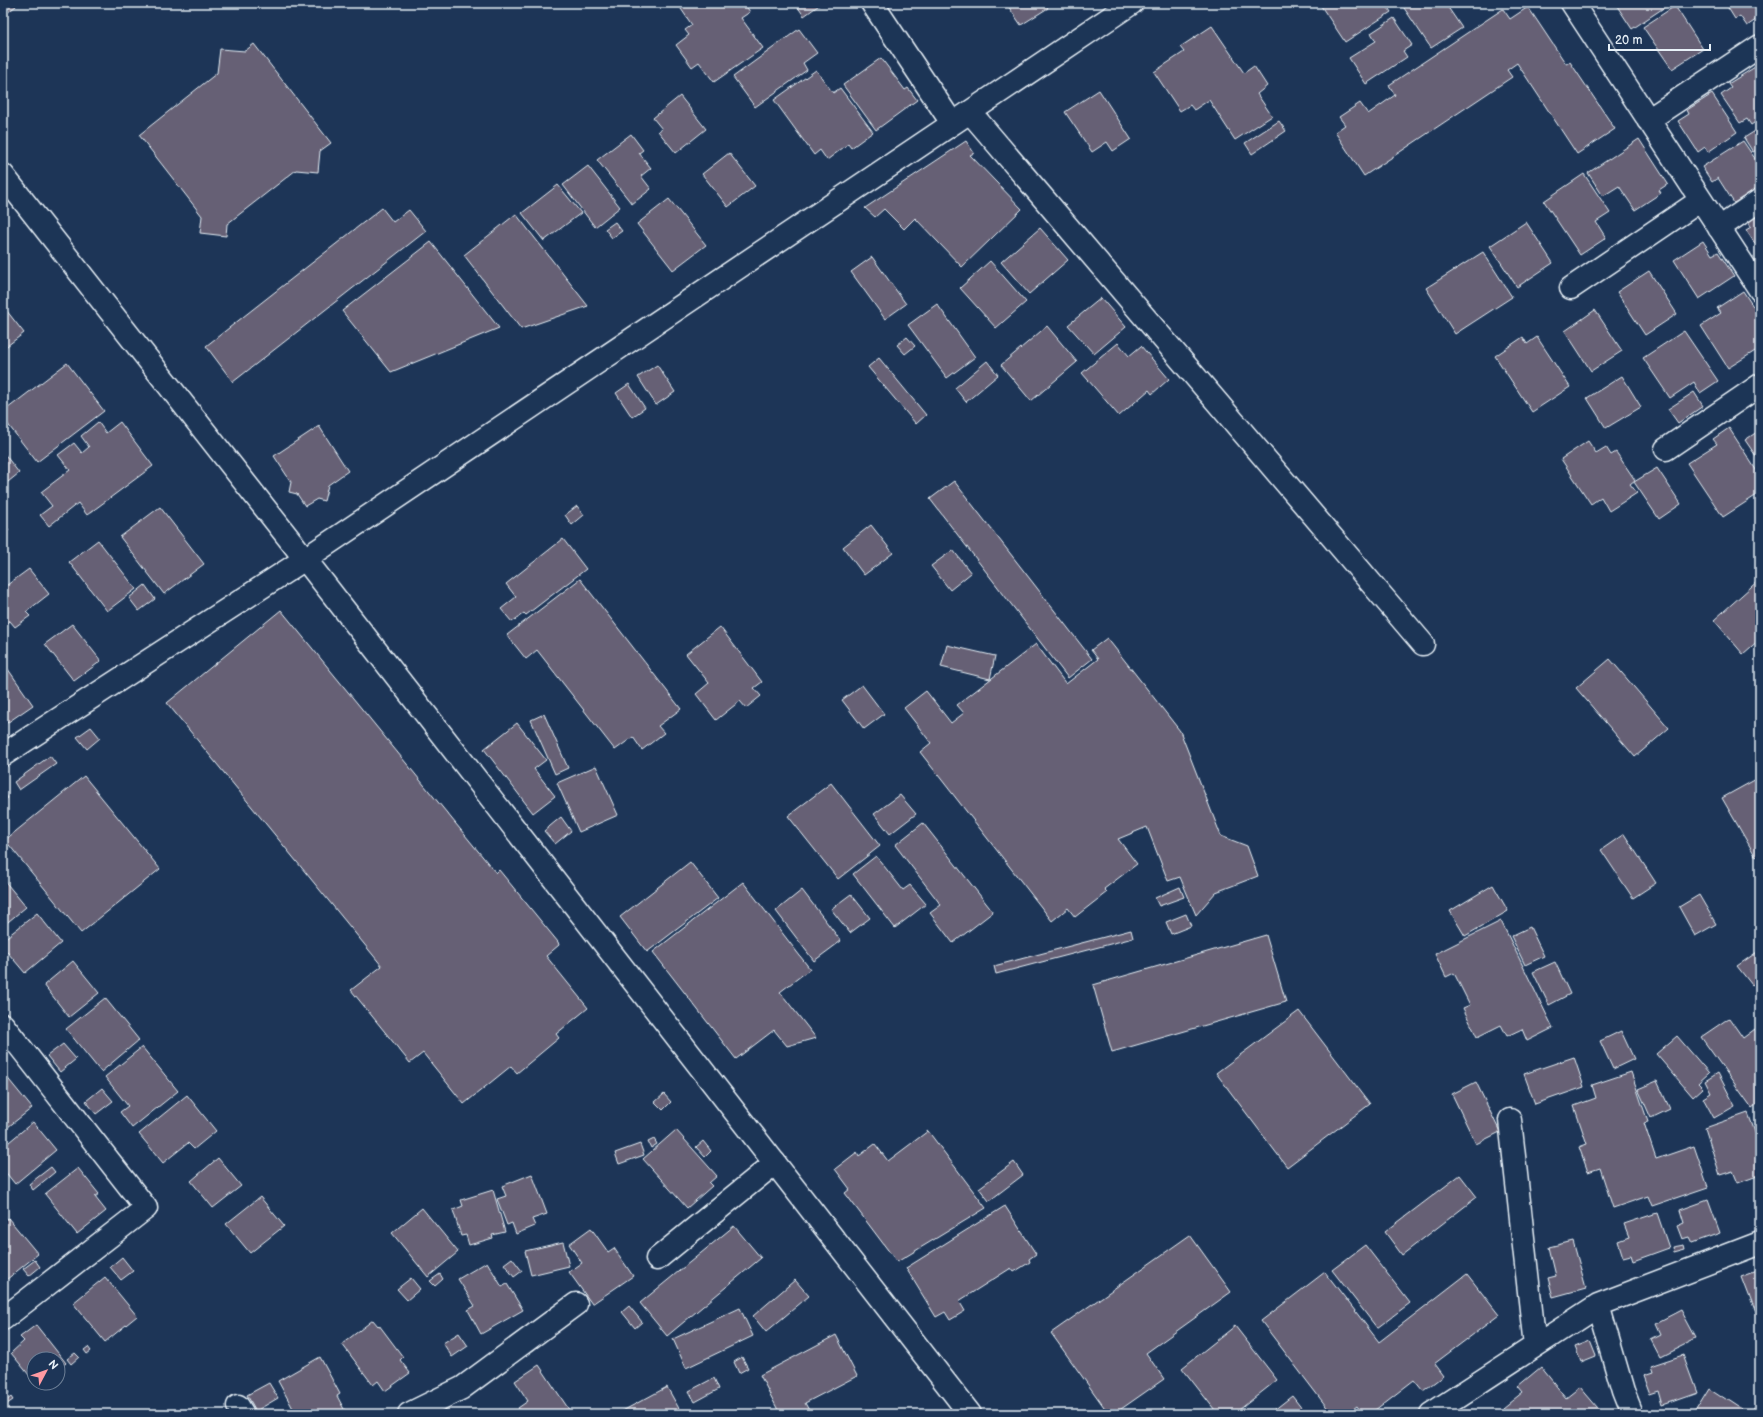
<svg xmlns="http://www.w3.org/2000/svg" width="1763" height="1417" font-family="'Balsamiq Sans',sans-serif">
<rect width="100%" height="100%" fill="#1d3557"/>
<filter id="ink" filterUnits="userSpaceOnUse"><feTurbulence type="fractalNoise" baseFrequency=".025" numOctaves="2"/><feDisplacementMap in="SourceGraphic" scale="8" xChannelSelector="R" yChannelSelector="G"/><feConvolveMatrix kernelMatrix="1 2 1 2 8 2 1 2 1" color-interpolation-filters="sRGB"/></filter>
<g filter="url(#ink)">
<path fill="#666174" stroke="#e8f1f8" d="M3,3H14L16,6L3,16Z
M677,3H744L750,12L741,18L763,48L714,82L699,62L692,67L676,45L689,35L685,30L692,25Z
M795,3H822L804,16Z
M1006,3H1045L1048,8L1021,25Z
M1319,3H1385L1391,12L1345,42Z
M1405,3H1445L1462,28L1431,48L1402,5Z
M1615,3H1671L1632,29Z
M1725,3H1760V17L1747,26L1740,16L1735,19Z
M1675,6L1703,49L1672,69L1643,27Z
M1528,7L1566,64L1570,62L1615,129L1577,154L1517,63L1507,70L1512,77L1364,176L1335,132L1345,125L1339,117L1360,103L1368,114L1395,95L1389,85L1503,9L1510,19Z
M1394,18L1412,45L1403,51L1407,57L1366,84L1349,58L1376,41L1371,33Z
M1212,26L1244,73L1254,66L1267,86L1257,94L1272,116L1235,140L1209,100L1194,110L1190,105L1180,111L1154,72L1184,52L1180,47Z
M799,29L817,53L803,63L807,70L755,107L733,77Z
M254,44L331,143L320,151L318,172L296,170L227,224L226,236L200,233L202,216L139,135L217,73L220,49L245,51Z
M881,58L905,90L908,88L917,100L876,130L843,85Z
M1755,67L1760,74V119L1751,125L1747,119L1740,123L1721,95L1731,88L1728,84Z
M816,70L833,93L840,88L873,132L851,148L848,144L827,160L820,150L814,155L774,100Z
M1099,90L1131,139L1113,151L1107,142L1092,152L1065,112Z
M1712,94L1737,132L1708,152L1705,147L1698,152L1678,121L1689,114L1687,110Z
M680,96L706,129L676,153L658,131L662,129L653,118Z
M1279,121L1286,131L1252,154L1245,143Z
M1760,128V151L1758,149L1753,152L1744,138Z
M631,134L643,150L639,153L651,168L641,176L651,189L632,204L597,160Z
M1639,139L1668,184L1659,190L1661,193L1635,210L1619,186L1603,196L1588,173Z
M966,141L974,153L970,155L1022,209L962,267L915,218L904,229L884,209L875,217L865,208Z
M1743,141L1760,166V186L1734,203L1718,178L1712,182L1702,167Z
M729,153L755,186L728,207L702,174Z
M588,166L620,207L595,227L563,185Z
M1584,174L1610,213L1596,222L1606,238L1580,255L1544,201Z
M558,185L581,213L544,241L522,213Z
M669,199L706,245L673,270L637,224Z
M382,208L393,222L409,210L426,231L233,382L206,346Z
M1760,213V251L1746,230L1751,227L1748,221Z
M516,214L588,306L521,329L464,255Z
M615,222L622,231L612,238L605,229Z
M1526,222L1553,263L1517,287L1490,246Z
M1040,228L1068,260L1029,294L1001,262Z
M1703,241L1712,255L1718,252L1734,276L1699,299L1674,260Z
M431,242L499,328L391,372L342,311Z
M1483,252L1512,297L1455,334L1426,288Z
M872,257L906,304L885,319L851,272Z
M990,261L1026,302L996,328L960,288Z
M1649,271L1677,314L1645,335L1617,292Z
M1743,291L1760,317V348L1728,368L1701,326L1721,313L1717,308Z
M1101,298L1126,327L1094,354L1068,325Z
M937,304L975,357L947,378L908,325Z
M3,306L24,333L3,349Z
M1595,310L1622,351L1591,371L1565,331Z
M1047,326L1077,362L1031,401L1001,365Z
M1684,331L1718,381L1700,393L1694,382L1670,398L1643,358Z
M907,337L915,346L905,354L897,345Z
M1523,337L1527,344L1537,337L1570,387L1532,412L1495,356Z
M1118,343L1129,356L1141,346L1169,379L1152,394L1149,390L1119,416L1082,373Z
M879,358L926,415L916,424L868,367Z
M987,361L998,375L966,402L955,388Z
M67,363L104,411L37,462L3,418V412Z
M657,365L675,392L656,405L638,377Z
M1622,376L1641,407L1606,428L1587,398Z
M629,384L645,408L632,417L616,393Z
M1694,392L1703,406L1678,423L1668,409Z
M98,422L106,433L120,422L153,466L87,515L78,503L49,526L40,515L52,506L41,492L70,470L58,455L74,443L82,453L89,447L81,436Z
M319,426L348,471L328,485L324,501L317,499L305,506L297,494L289,492L291,482L274,456Z
M1729,428L1760,476V493L1723,517L1687,463L1717,444L1713,439Z
M1760,430V462L1745,440Z
M1588,441L1596,453L1606,447L1611,455L1616,452L1635,480L1630,484L1637,493L1609,511L1601,497L1591,504L1561,459Z
M3,452L19,473L3,486Z
M1657,468L1681,504L1659,519L1634,482Z
M954,481L1092,659L1068,678L930,499Z
M577,506L584,515L572,525L565,515Z
M160,507L204,564L164,594L120,537Z
M3,523L9,530L3,534Z
M871,525L893,553L864,575L843,547Z
M563,539L586,569L526,615L524,613L512,622L501,609L516,597L506,584Z
M98,540L136,589L107,611L69,562Z
M953,550L971,573L950,590L931,566Z
M29,569L49,594L26,612L30,616L15,627L10,621L3,626V588Z
M580,579L681,709L658,726L664,733L642,750L633,737L615,750L537,650L526,659L507,635Z
M1760,579V639L1743,654L1714,620Z
M145,585L155,599L139,611L129,598Z
M281,610L496,873L499,870L558,942L559,945L546,956L588,1008L556,1034L559,1038L517,1073L511,1066L464,1104L423,1053L410,1063L351,990L382,966L167,703Z
M72,624L101,661L74,681L45,644Z
M720,627L762,682L754,688L761,696L746,708L740,701L716,720L696,694L709,683L686,654Z
M1107,638L1180,731L1221,836L1247,846L1258,876L1216,892L1196,915L1180,877L1168,881L1147,827L1118,839L1137,864L1104,889L1107,892L1075,917L1068,908L1052,921L920,752L931,743L904,708L926,691L951,723L964,713L957,705L1036,644L1066,684L1098,659L1091,650Z
M947,645L995,656L990,679L941,667Z
M1610,659L1669,728L1635,757L1576,688Z
M3,662L33,705L4,725L3,724Z
M862,685L884,714L864,729L842,700Z
M544,714L568,768L555,774L531,720Z
M517,723L546,760L534,769L555,796L533,813L484,749Z
M91,727L100,738L87,749L77,737Z
M50,756L56,764L19,790L14,782Z
M596,766L618,815L579,832L557,783Z
M84,776L160,869L81,933L5,840Z
M1760,777V854L1756,857L1722,798Z
M831,783L880,846L838,879L788,816Z
M3,790L8,798L3,801Z
M900,795L916,814L890,834L874,814Z
M561,817L571,831L555,844L544,831Z
M923,823L993,912L953,943L930,913L941,905L895,845Z
M1624,834L1656,883L1633,898L1601,850Z
M876,856L903,890L910,885L926,904L895,928L853,874Z
M690,862L718,898L647,952L620,917Z
M3,879L26,907L3,926Z
M743,882L810,969L780,992L816,1038L787,1046L774,1030L736,1059L653,952Z
M1493,885L1508,911L1465,936L1450,911Z
M1180,887L1184,897L1159,906L1155,898Z
M802,890L841,941L814,961L776,911Z
M851,894L870,918L850,933L831,909Z
M1699,895L1716,924L1695,936L1679,907Z
M37,913L61,943L25,973L3,947V940Z
M1186,914L1191,926L1171,934L1166,922Z
M1501,921L1553,1028L1527,1041L1522,1029L1507,1036L1501,1025L1477,1037L1463,1008L1470,1005L1454,973L1446,977L1435,954Z
M1530,927L1544,956L1525,965L1511,936Z
M1131,930L1133,938L996,974L994,966Z
M1266,935L1286,1002L1112,1052L1093,985Z
M1760,950V979L1752,985L1737,966Z
M73,961L99,993L69,1017L44,985Z
M1555,962L1570,994L1549,1005L1533,972Z
M105,998L139,1040L101,1072L66,1029Z
M1299,1011L1370,1104L1287,1167L1216,1073Z
M1729,1018L1743,1038L1755,1029L1760,1037V1102L1752,1108L1701,1037Z
M1621,1031L1634,1059L1613,1069L1600,1041Z
M1677,1036L1709,1073L1698,1083L1703,1088L1693,1097L1656,1054Z
M63,1044L76,1059L60,1072L47,1056Z
M142,1047L178,1091L132,1128L120,1112L128,1106L105,1077Z
M1574,1057L1584,1087L1535,1104L1524,1074Z
M1631,1072L1648,1122L1644,1123L1656,1159L1694,1146L1708,1187L1652,1206L1648,1196L1613,1208L1600,1168L1588,1172L1579,1147L1587,1144L1574,1106L1596,1098L1592,1085Z
M1718,1073L1735,1106L1714,1118L1703,1098L1711,1093L1705,1081Z
M5,1075L32,1108L3,1131V1077Z
M1657,1081L1670,1109L1651,1118L1638,1089Z
M1476,1082L1500,1132L1476,1144L1452,1094Z
M102,1088L113,1101L96,1114L86,1101Z
M664,1094L671,1102L663,1110L655,1102Z
M187,1095L216,1131L194,1149L188,1143L163,1163L139,1134Z
M1748,1113L1760,1146V1175L1738,1183L1733,1171L1720,1175L1705,1128Z
M33,1122L56,1150L15,1184L3,1169V1160L4,1159L3,1147Z
M676,1130L717,1176L709,1183L712,1186L687,1208L643,1159Z
M928,1131L986,1208L897,1262L845,1193L850,1189L835,1169L857,1152L859,1156L875,1144L888,1161Z
M654,1139L657,1144L651,1148L648,1142Z
M703,1141L711,1151L705,1157L696,1147Z
M640,1144L644,1155L619,1164L615,1153Z
M218,1158L241,1186L213,1208L191,1181Z
M1014,1162L1023,1175L989,1201L979,1188Z
M51,1167L55,1172L33,1190L29,1184Z
M78,1168L99,1194L95,1197L106,1211L77,1234L45,1194Z
M532,1174L547,1214L532,1219L535,1226L516,1234L512,1223L507,1225L497,1199L506,1196L502,1186Z
M1460,1175L1477,1197L1402,1255L1385,1232Z
M493,1190L505,1232L492,1235L493,1238L469,1245L466,1235L461,1236L453,1210L463,1206L461,1200Z
M260,1197L284,1226L250,1253L226,1224Z
M1708,1200L1720,1233L1692,1243L1689,1237L1682,1239L1677,1226L1684,1223L1680,1210Z
M1005,1206L1036,1254L1029,1259L1030,1262L1014,1272L1011,1268L959,1301L965,1311L950,1320L945,1312L936,1317L906,1268Z
M422,1208L458,1252L428,1277L392,1233Z
M1657,1213L1669,1248L1633,1261L1631,1255L1623,1257L1618,1241L1629,1237L1624,1224Z
M8,1218L38,1254L6,1280L3,1277V1222Z
M734,1226L761,1258L667,1336L640,1303Z
M591,1228L608,1252L614,1248L633,1276L592,1304L569,1272L582,1263L569,1244Z
M1190,1235L1231,1292L1146,1353L1164,1379L1114,1414H1109L1051,1333Z
M1573,1241L1586,1288L1553,1297L1548,1278L1556,1276L1549,1247Z
M563,1242L569,1266L531,1275L525,1251Z
M1365,1245L1410,1303L1377,1328L1332,1270Z
M1684,1245L1685,1249L1674,1252L1673,1247Z
M122,1257L133,1271L121,1280L110,1267Z
M512,1258L522,1271L514,1277L504,1264Z
M35,1260L40,1267L29,1276L23,1269Z
M487,1262L502,1287L507,1284L523,1310L481,1334L468,1310L475,1306L458,1279Z
M1760,1269V1326L1741,1276Z
M1325,1272L1379,1342L1467,1274L1499,1315L1434,1364L1443,1376L1423,1391L1414,1380L1370,1414H1363L1357,1406L1346,1414H1332L1261,1321Z
M440,1274L443,1279L435,1286L430,1281Z
M105,1277L137,1316L105,1342L73,1303Z
M411,1278L420,1289L407,1300L397,1289Z
M795,1280L809,1296L766,1332L753,1316Z
M629,1306L642,1322L635,1328L622,1312Z
M740,1308L753,1336L686,1368L673,1339Z
M1681,1310L1696,1338L1660,1356L1651,1339L1661,1334L1656,1323Z
M373,1320L378,1326L379,1325L403,1357L400,1360L410,1373L385,1391L378,1381L373,1385L342,1344Z
M36,1325L66,1363L58,1370V1359H34V1381L11,1353L24,1341L20,1337Z
M1235,1326L1277,1380L1234,1414H1218L1182,1368Z
M459,1333L468,1346L452,1357L443,1343Z
M836,1335L857,1376L805,1403L811,1414H780L760,1375Z
M1590,1341L1596,1356L1581,1362L1575,1347Z
M88,1347L91,1351L87,1354L84,1350Z
M75,1353L79,1357L71,1364L67,1359Z
M1683,1355L1697,1393L1663,1405L1659,1391L1650,1394L1643,1375L1652,1372L1650,1366Z
M320,1357L340,1394L337,1396L345,1411L340,1414H296L278,1381Z
M742,1357L748,1368L739,1373L734,1362Z
M1760,1357V1367L1756,1363Z
M539,1365L572,1414H522L518,1408L528,1401L515,1381Z
M1541,1367L1566,1398L1580,1387L1603,1414H1508L1503,1408L1523,1392L1518,1386Z
M714,1378L719,1389L695,1402L689,1391Z
M269,1383L278,1398L256,1411L247,1395Z
M3,1385L9,1393L3,1397Z
M667,1387L682,1414H617Z
M1709,1388L1741,1409L1738,1414H1693Z
M1292,1396L1306,1414H1269Z
M11,1397L13,1400L7,1404L5,1402Z
M1760,1398V1414H1751Z"/>
<g fill="none" stroke-linecap="round" stroke-linejoin="round">
<g stroke="#e8f1f8" stroke-width="25">
<path id="minor" d="M872,3L952,123
M1572,3L1760,290
M970,112L1423,644
M1648,120L1760,46
M1719,228L1760,200
M1571,288L1701,200
M1666,449L1760,385
M3,755L305,559L1132,3
M3,1025L146,1208L3,1319
M1510,1120L1535,1346
M657,1259L775,1163
M1598,1305L1623,1391L1632,1414
M238,1406L243,1414
M409,1414L462,1388L576,1304
M1431,1414L1598,1305L1760,1243"/>
</g>
<g stroke="#e8f1f8" stroke-width="25">
<path id="tertiary" d="M3,175L305,559L970,1414"/>
</g>
<use href="#minor" stroke="#1d3557" stroke-width="22"/>
<use href="#tertiary" stroke="#1d3557" stroke-width="22"/>
</g>
</g>
<rect width="1763" height="1417" fill="none" stroke="#1d3557" stroke-width="16"/>
<rect x="8" y="8" width="1747" height="1401" fill="none" stroke="#e8f1f8" stroke-width="1.5" filter="url(#ink)"/>
<g transform="translate(46 1371) rotate(49)"><circle r="19" fill="#1d3557" stroke="#6e8097"/>
<path d="M0-3L7 15L0 10L-7 15Z" fill="#ff9aa2"/>
<text y="-6" font-size="11" font-weight="bold" text-anchor="middle" fill="#e8f1f8">N</text>
</g>
<path d="M1609 44v6h101v-6" fill="none" stroke="#e8f1f8" stroke-width="2"/>
<text x="1615" y="44" font-size="12" fill="#e8f1f8" stroke="#1d3557" stroke-width="3" paint-order="stroke">20 m</text>
</svg>
